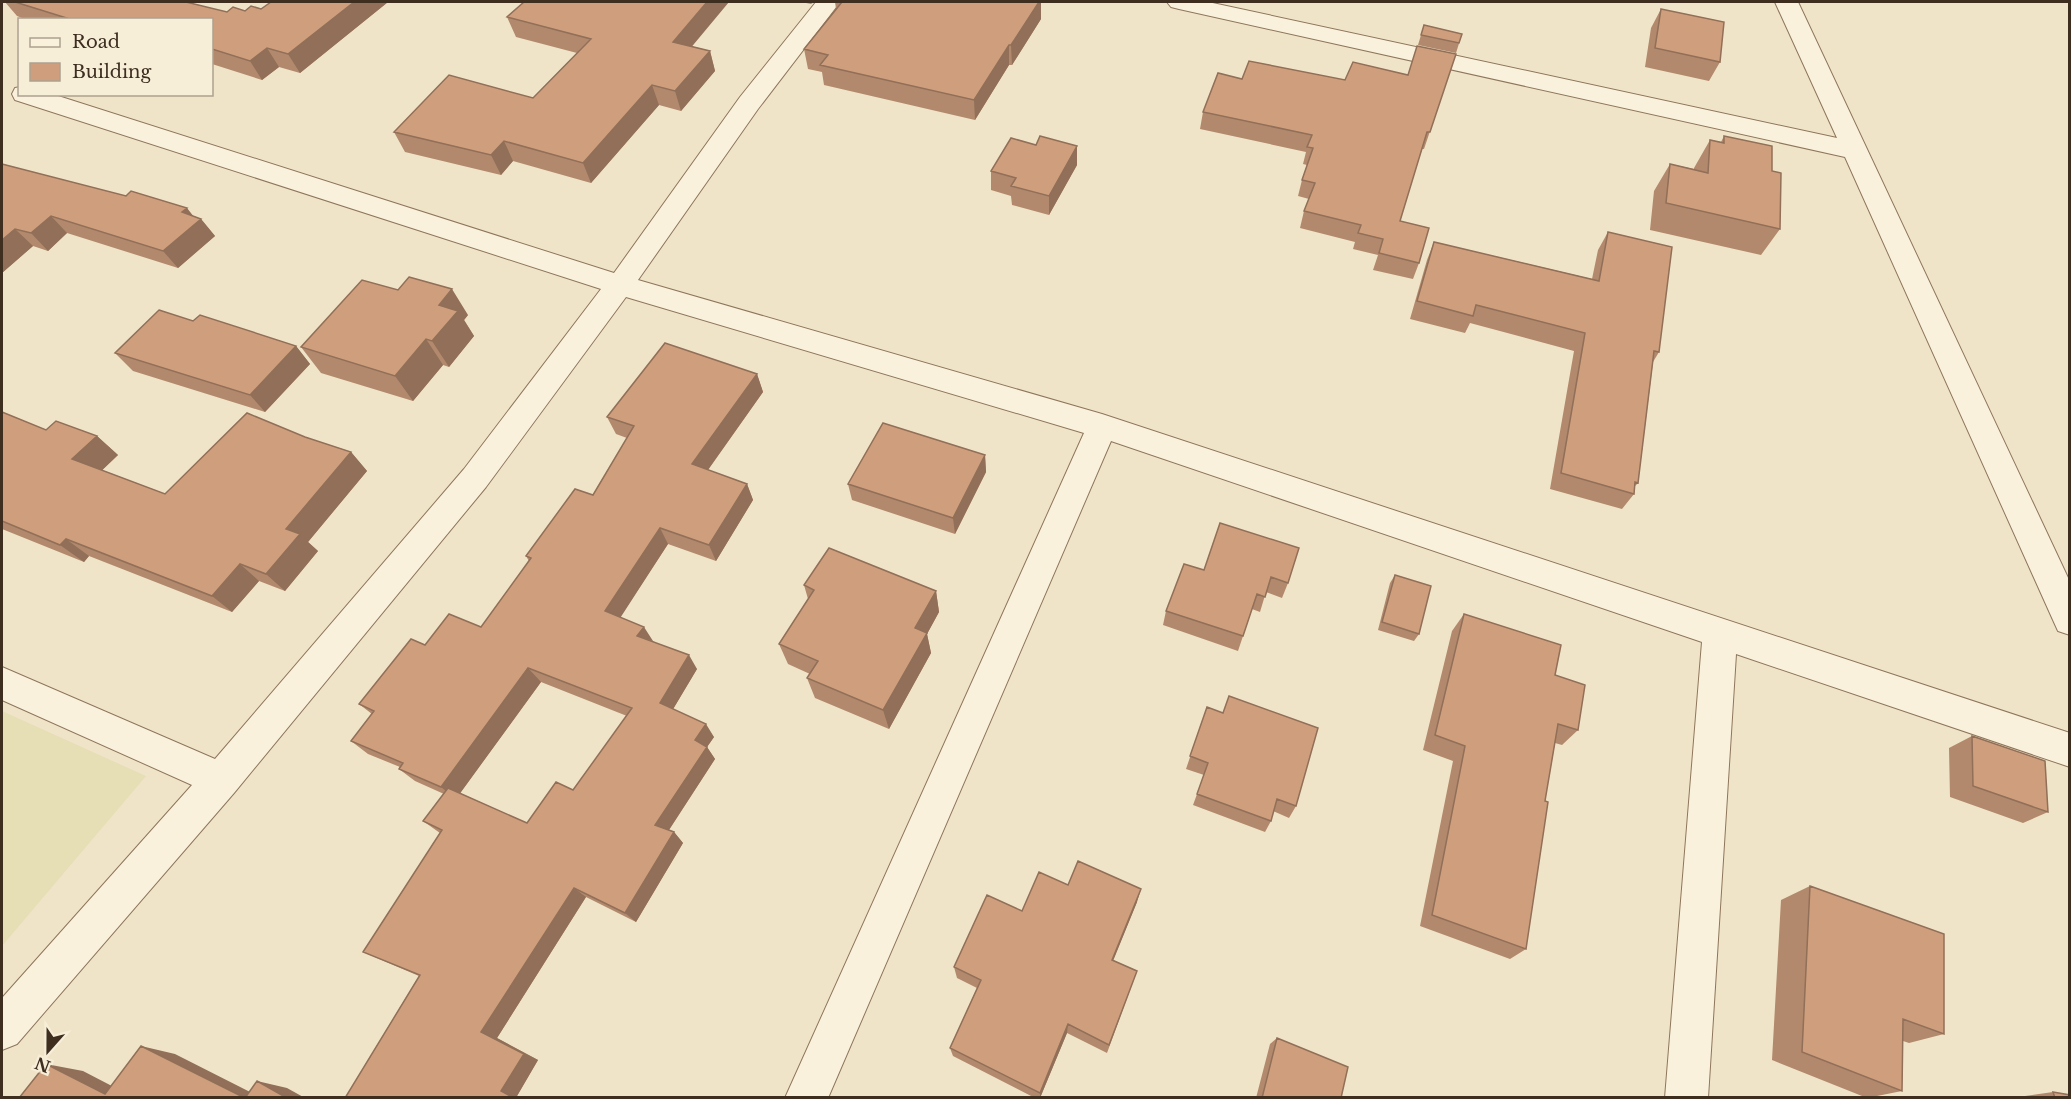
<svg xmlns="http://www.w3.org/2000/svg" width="2071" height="1099" font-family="'Libre Baskerville',serif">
<rect width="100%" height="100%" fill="#f0e4c8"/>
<path fill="#e6deb5" d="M2,711L146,776L2,946Z"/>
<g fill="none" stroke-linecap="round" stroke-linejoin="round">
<g stroke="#8d765c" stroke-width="2">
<path id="street" d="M816,2H840L758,109L638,280L1102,414L2070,733V767L1736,654L1708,1098H1665L1702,642L1111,441L828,1098H785L1084,433L626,297L486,487L234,793L17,1044L2,1050V998L192,785L2,700V667L215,759L464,469L601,289L15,100L12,94L15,88L20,87V94H52L614,273L740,97Z
M1167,2H1208L1837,138L1775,2H1798L2070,582V635L2058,631L2053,620L1845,157L1179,9L1171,7Z"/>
</g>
<use href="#street" fill="#faf1dc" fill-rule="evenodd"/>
</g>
<path fill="#b2896c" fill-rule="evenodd" d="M5,2H186L227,12L261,9L271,2H388L300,73L279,67L262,80L212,64V20H27L17,16Z
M801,2H814L811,4Z
M835,2H1041V19L1012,65H1009L975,120L824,85L822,72L808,69L804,49L836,9Z
M1661,9L1720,62L1709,81L1645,67L1651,28Z
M507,17L691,46L710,51L715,71L681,111L659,105L591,183L513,161L501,175L405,152L394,132L533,98L577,53L516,37Z
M1424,25L1462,34L1456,53L1418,45Z
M1456,54L1424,149H1422L1400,221L1419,263L1413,279L1373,270L1378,255L1353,249L1355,242L1300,228L1304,211L1309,199L1298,196L1302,180L1307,165L1303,164L1306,152L1200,129L1203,112L1242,79L1345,80L1408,75Z
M1724,136L1772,171L1780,229L1761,255L1650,230L1654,191L1670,164L1694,169V168L1710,140L1721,142Z
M1036,145L1077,146V165L1049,215L1012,205L1011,196L991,190V171Z
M2,164L193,216L201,219L215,236L178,268L67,233L48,251L33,246L2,273Z
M1608,232L1659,352L1653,362L1638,483L1635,486L1634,494L1622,509L1550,489L1574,351L1470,323L1465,333L1410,319L1427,260L1434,242L1592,279L1598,250Z
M468,315L464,320L474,336L449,367L443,365L413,401L321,373L301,347Z
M193,321L296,346L310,364L265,412L133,371L115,353Z
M757,374L763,392L708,470L747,484L753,500L716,561L668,544L620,617L653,641L697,669L673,709L714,737L707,747L715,759L669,830L674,832L683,843L636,922L586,897L497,1038L538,1060L517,1096L345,1098L419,976L363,952L440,833L423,821L444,794L415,781L399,769L400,767L368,754L351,741L372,714L359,704L425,645L481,627L529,561L526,556L593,495L627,438L616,434L607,417ZM541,682L627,716L573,790L527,823L460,793Z
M2,412L46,430L97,436L118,455L102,470L165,494L305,437L351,452L367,471L308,542L318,551L285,591L259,581L232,612L89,556L84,562L2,529Z
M985,455L986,472L955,534L852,500L848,484Z
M1220,523L1288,583L1282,598L1266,592L1260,612L1252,609L1238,651L1163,625L1166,611L1204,570Z
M1395,575L1419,634L1414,641L1378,630L1390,583Z
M804,585L936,591L939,612L927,634L931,653L889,729L815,698L807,678L810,674L788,664L779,644L808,599Z
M1464,614L1555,675L1578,730L1562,745L1555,743L1545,801L1526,949L1510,959L1420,926L1453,761L1423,750L1452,631Z
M1207,707L1296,806L1289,818L1273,811L1271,821L1265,832L1193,805L1204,775L1186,769Z
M1972,736L2048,812L2023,823L1950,797L1949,748Z
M1068,885L1137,902L1113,960L1137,971L1107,1053L1067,1033L1040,1098H1035L953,1056L950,1048L977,988L957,978L954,967L1022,911Z
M1810,886L1944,1034L1909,1043L1903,1041L1902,1091L1867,1098L1772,1060L1781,900Z
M1277,1038L1341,1098H1256L1270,1044Z
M2053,1092L2070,1098H2025V1096Z"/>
<path fill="#916f58" d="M354,2H388L300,73L288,54Z
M707,2H729L679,62L673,42Z
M1039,2H1041V19L1012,65L1011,45Z
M1009,45V65L975,120L974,100Z
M267,48L279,67L262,80L250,61Z
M710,51L715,71L681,111L675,91Z
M652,85L659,105L591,183L583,163Z
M504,141L513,161L501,175L491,155Z
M1077,146V165L1049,215V196Z
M187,208L198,222L201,219L215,236L178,268L163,251L182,212Z
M51,216L67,233L48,251L31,233Z
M15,229L33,246L2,273V240Z
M452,289L468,315L464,320L474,336L449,367L432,341L439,305Z
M426,339L443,365L413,401L395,376Z
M296,346L310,364L265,412L250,395Z
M757,374L763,392L700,481L692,464Z
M97,436L118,455L94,478L72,459Z
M351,452L367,471L308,542L318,551L285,591L266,574L286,529Z
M985,455L986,472L955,534L953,518Z
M747,484L753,500L716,561L709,545Z
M660,528L668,544L615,626L605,611Z
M66,539L89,556L84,562L60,545Z
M240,564L259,581L232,612L212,596Z
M936,591L939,612L927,634L931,653L889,729L883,710L915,628Z
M644,627L653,641L637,636Z
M689,655L697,669L669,716L660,703Z
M528,668L541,682L456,799L441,787Z
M706,724L714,737L707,747L715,759L665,836L655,825L695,740Z
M674,832L683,843L636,922L625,913Z
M574,888L586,897L497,1038L538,1060L517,1096L520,1098H514L501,1091L481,1032Z
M1141,889L1137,902L1109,971L1112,960Z
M1068,1024L1067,1033L1040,1098V1093Z
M141,1046L175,1054L262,1098H245Z
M46,1064L83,1071L135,1098L105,1094Z
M257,1081L287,1088L305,1098H287Z"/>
<path fill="#cf9f7d" stroke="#916f58" stroke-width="1.5" d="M15,2H186L227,12L233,7L245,11L251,6L261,9L271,2H354L288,54L267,48L250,61L212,49V20H73Z
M524,2H707L673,42L710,51L675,91L652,85L583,163L504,141L491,155L394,132L449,75L533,98L591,39L507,17Z
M842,2H1039L1011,45H1009L974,100L820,65L828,55L804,49Z
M1661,9L1724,22L1720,62L1655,48Z
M1424,25L1462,34L1459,43L1421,35Z
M1417,46L1456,54L1430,132H1427L1400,221L1429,228L1419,263L1379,253L1383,239L1358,233L1361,225L1304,211L1315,183L1302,180L1313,148L1307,147L1312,135L1203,112L1218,73L1242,79L1249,61L1345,80L1353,62L1408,75Z
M1040,136L1077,146L1049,196L1011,186L1016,178L991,171L1011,138L1036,145Z
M1724,136L1772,146V171L1781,173L1780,229L1666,203L1670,164L1708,173L1710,140L1724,143Z
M2,164L126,196L131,191L187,208L182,212L201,219L163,251L51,216L31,233L15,229L2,240Z
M1608,232L1672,247L1659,352L1654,351L1638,483L1635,482L1634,494L1561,473L1585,333L1476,305L1473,316L1417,301L1434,242L1599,281Z
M409,277L452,289L439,305L458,311L432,341L426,339L395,376L301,347L362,280L398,290Z
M159,310L193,321L200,315L296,346L250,395L115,353Z
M665,343L757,374L692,464L747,484L709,545L660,528L605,611L644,627L637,636L689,655L660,703L706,724L695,740L707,747L655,825L674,832L625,913L574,888L481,1032L524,1054L501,1091L514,1098H345L420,975L363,952L442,830L423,821L448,788L527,823L556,782L573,790L632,708L528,668L441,787L399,769L403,763L351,741L374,711L359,704L411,639L425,645L449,614L481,627L531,558L526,556L575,489L593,495L634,426L607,417Z
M2,412L46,430L56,421L97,436L72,459L165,494L247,413L305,437L351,452L286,529L300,534L266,574L240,564L212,596L66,539L60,545L2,521Z
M883,423L985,455L953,518L848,484Z
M1220,523L1299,548L1288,583L1271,577L1265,597L1257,594L1243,636L1166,611L1184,564L1204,570Z
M829,548L936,591L915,628L927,633L883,710L807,678L818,661L779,644L814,590L804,585Z
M1395,575L1431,586L1419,634L1382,622Z
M1464,614L1561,645L1555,675L1585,685L1578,730L1558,724L1545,801L1548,802L1526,949L1432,915L1465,746L1435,735Z
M1229,696L1318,728L1296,806L1277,799L1271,821L1197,794L1208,763L1190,756L1207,707L1223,713Z
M1972,736L2045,761L2048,812L1973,786Z
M1078,861L1141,889L1112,960L1137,971L1109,1045L1068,1024L1040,1093L950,1048L981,980L954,967L987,895L1022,911L1039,872L1068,885Z
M1810,886L1944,934V1034L1903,1019L1902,1091L1802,1052Z
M1277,1038L1348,1067L1341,1098H1262Z
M141,1046L245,1098H19L46,1064L105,1094Z
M257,1081L287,1098H245Z
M2053,1092L2070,1095V1098H2055Z"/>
<rect width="2071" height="1099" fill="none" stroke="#3d2e20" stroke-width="6"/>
<rect x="18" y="18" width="195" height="78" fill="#f7eed8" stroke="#ada18e" stroke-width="1.5"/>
<rect x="30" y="38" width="30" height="9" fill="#faf1dc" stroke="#ada18e" stroke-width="1.5"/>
<text x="72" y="48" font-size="18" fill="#3d2e20">Road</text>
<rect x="30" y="63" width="30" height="18" fill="#cf9f7d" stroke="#ada18e" stroke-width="1.5"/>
<text x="72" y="78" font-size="18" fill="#3d2e20">Building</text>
<g transform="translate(48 1051) rotate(201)" stroke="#f7eed8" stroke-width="4.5" paint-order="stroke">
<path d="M0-4.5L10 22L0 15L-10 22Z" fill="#3d2e20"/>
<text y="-9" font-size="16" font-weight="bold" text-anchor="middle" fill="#3d2e20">N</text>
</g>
</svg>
